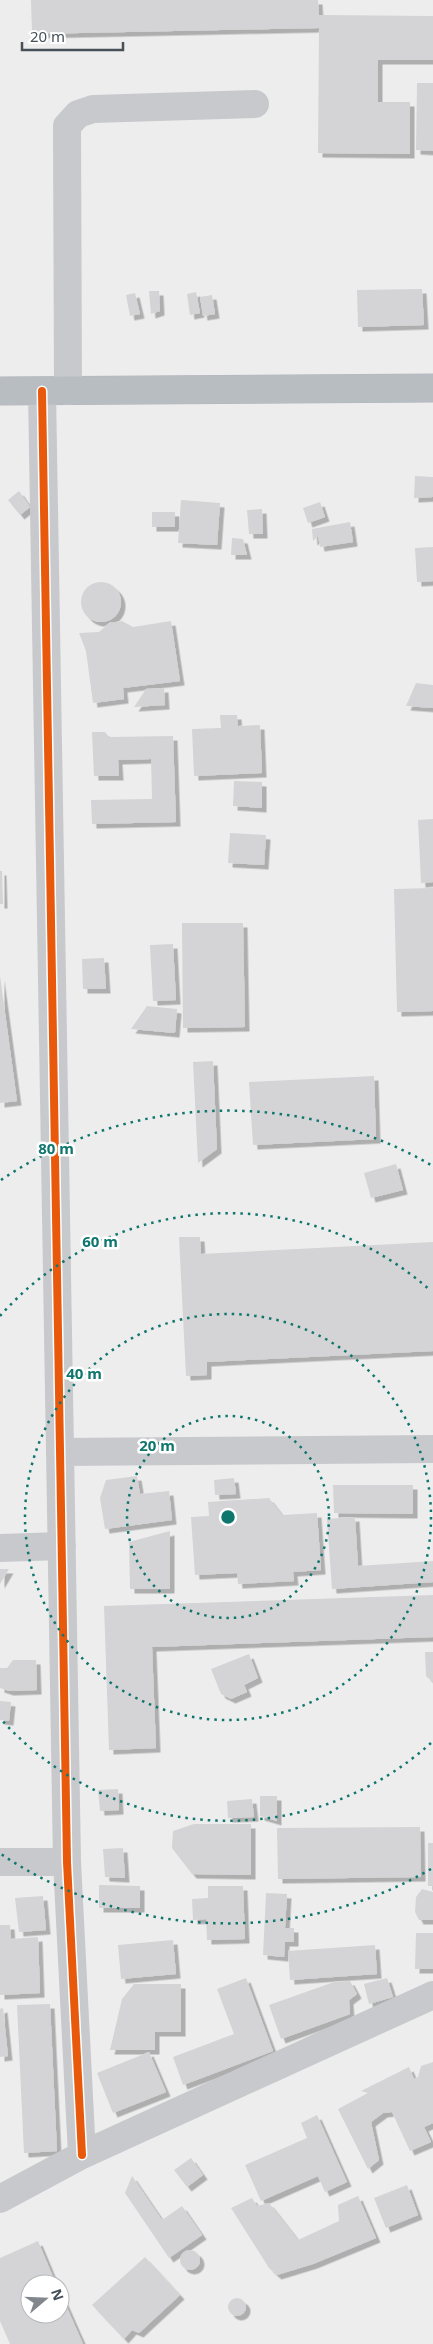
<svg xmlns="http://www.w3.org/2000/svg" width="433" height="2344" font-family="'Noto Sans',sans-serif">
<defs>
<filter id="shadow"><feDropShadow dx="4.5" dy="4.5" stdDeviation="0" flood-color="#0004"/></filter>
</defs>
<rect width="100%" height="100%" fill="#eeeded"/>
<path fill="#d4d4d6" filter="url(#shadow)" d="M31,0H318L319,15L433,16V60H378V102H410V154L318,153L319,28L32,34Z
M417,83H433V151L416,150Z
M422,289L424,325L358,327L357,290Z
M149,291H159L160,311L151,314Z
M196,292L200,313L190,315L187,294Z
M135,293L140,314L130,316L126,295Z
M212,295L215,314L203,316L200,297Z
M415,476L433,477V497L414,498Z
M19,491L30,507L20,515L8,500Z
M181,500L220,503L217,545L178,543Z
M320,502L325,517L308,523L303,508Z
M262,509L263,534H249L247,510Z
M152,512H175V527H152Z
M350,522L353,542L320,547L318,536L313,541L312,529Z
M232,538L243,539L247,555H231Z
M433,547V581L417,582L415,548Z
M81 602a20 20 0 1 1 40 0a20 20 0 1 1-40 0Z
M122,621L133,627L171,621L180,681L123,688L124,699L93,703L86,651L79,633L99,632L109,623Z
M416,683L433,685V708L406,706Z
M164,688L165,705L134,707L146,689Z
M220,715H237L238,726L260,725L262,773L194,776L192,729L221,728Z
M92,732H105L109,737L173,736L176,822L92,824L91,800L152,799L151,759L118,760L119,776H94Z
M234,781L262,782V808L233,806Z
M433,819V882L421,883L418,820Z
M230,833L266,835L264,865L228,863Z
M0,871H2L3,904H0Z
M433,888V1011L397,1012L394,889Z
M182,923H243L245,1027L183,1028Z
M173,944L176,1000L153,1001L150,945Z
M104,958L106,989H83L82,959Z
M0,976L17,1101L0,1103Z
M147,1006L177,1009L175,1033L131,1029Z
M213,1061L217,1149L198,1163L193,1062Z
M374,1076L376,1139L253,1145L249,1082Z
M396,1164L403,1190L371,1198L364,1173Z
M179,1237H200L201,1254L433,1242V1351L207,1362V1375L186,1376Z
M137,1476L140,1494L169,1491L172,1520L105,1529L100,1498L106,1480Z
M234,1478L236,1494L215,1495L214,1480Z
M333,1485H413V1514L334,1513Z
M269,1498L282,1515L317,1513L321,1570L293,1572L294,1581L238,1584L237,1573L195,1575L191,1517L209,1516L208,1502Z
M355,1517L358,1566L433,1561V1582L332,1589L327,1519Z
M170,1531V1589H130L129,1542Z
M0,1569H9L0,1584Z
M433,1595V1637L152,1647L156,1748L109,1750L104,1606Z
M425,1652H433V1682L426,1676Z
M249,1654L258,1678L244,1685L247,1692L231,1699L221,1694L211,1669Z
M13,1660H36L37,1690L9,1691L0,1688V1668H7Z
M0,1701L11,1702L9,1721L0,1720Z
M118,1789L119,1810L100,1811L98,1790Z
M260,1796H277V1821L260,1816Z
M252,1799L254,1817L228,1818L227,1801Z
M194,1824H251V1875L192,1874L172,1848L173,1831Z
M420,1827L421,1877L278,1879L277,1828Z
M428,1843H433V1886H428Z
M123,1848L125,1878L105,1877L103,1849Z
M99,1885L140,1886V1908H99Z
M208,1886H243L245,1939L207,1940L206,1919L193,1920L192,1899L208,1898Z
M422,1889L433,1892V1920H419L415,1912L416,1897Z
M266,1893L287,1894L285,1928H294V1942H285L284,1957L263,1955Z
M43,1896L46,1930L19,1932L15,1898Z
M0,1925H10L11,1939L38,1937L40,1993L0,1995Z
M416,1933H433V1969H415Z
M173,1940L176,1974L121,1979L118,1945Z
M375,1945L377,1974L290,1980L288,1951Z
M246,1978L273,2051L183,2085L173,2057L234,2034L217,1989Z
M387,1978L393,1997L369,2004L364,1984Z
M350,1981L357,1994L349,2000L350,2014L281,2039L269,2005L334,1982Z
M134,1984H181V2032H155V2050H110L122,1999Z
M50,2004L57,2151L24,2153L17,2005Z
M3,2008L8,2056L0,2057V2009Z
M149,2052L166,2092L113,2113L97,2073Z
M433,2062V2123L424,2127L431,2142L410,2151L392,2112L383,2113L371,2122L379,2160L368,2169L338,2109L368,2093L361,2091L409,2067L414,2079L418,2077L421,2066Z
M317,2115L347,2182L325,2192L318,2176L261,2201L245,2165L307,2138L301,2123Z
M191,2158L203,2175L187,2187L174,2170Z
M132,2176L162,2220L182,2206L202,2235L169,2258L125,2193Z
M407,2185L418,2215L386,2228L374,2198Z
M358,2196L376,2238L313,2264L277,2275L269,2268L231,2208L252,2198L257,2206L269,2203L298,2240L339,2221L338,2205Z
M38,2241L56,2284H30V2314H60V2292L83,2344H10L0,2321V2258Z
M180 2260a10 10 0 1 1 20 0a10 10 0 1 1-20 0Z
M145,2257L180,2295L139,2333L132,2330L124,2339L92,2305Z
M228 2307a9 9 0 1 1 18 0a9 9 0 1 1-18 0Z"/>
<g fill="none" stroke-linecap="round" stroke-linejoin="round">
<g stroke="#b3b7bc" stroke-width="29">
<path id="highway" d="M0,391L433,388"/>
</g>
<path stroke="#c7c9cc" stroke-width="28" d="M42,391L67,1862L82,2155
M68,391L67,126L78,114L93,109L255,104
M60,1452L433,1449
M0,1548L62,1546
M0,1862H67
M0,2199L82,2155L433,1995"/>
<use href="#highway" stroke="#b8bdc2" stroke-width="28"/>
<g stroke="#fff" stroke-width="11">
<path id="cycleway" d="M42,391L67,1862L82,2155"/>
</g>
<use href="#cycleway" stroke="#e8590c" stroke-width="8"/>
</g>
<g fill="none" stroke="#0f766e" stroke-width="2.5" stroke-dasharray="2.5 5">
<circle cx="228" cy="1517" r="101"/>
<circle cx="228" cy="1517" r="203"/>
<path d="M431 1743A304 304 0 0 1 0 1718M0 1316A304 304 0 0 1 431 1291"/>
<path d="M431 1869A406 406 0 0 1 1 1854M1 1180A406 406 0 0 1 431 1165"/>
</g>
<circle cx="228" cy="1517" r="8" fill="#0f766e" stroke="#fff" stroke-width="2.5"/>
<g font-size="15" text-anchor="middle" font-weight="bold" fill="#0f766e" stroke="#fff" stroke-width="5" stroke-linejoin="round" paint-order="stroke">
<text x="56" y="1154">80 m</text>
<text x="100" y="1247">60 m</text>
<text x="84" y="1379">40 m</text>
<text x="157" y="1451">20 m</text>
</g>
<g transform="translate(45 2299) rotate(71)"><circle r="24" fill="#ffffff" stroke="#b5b9bc"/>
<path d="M0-4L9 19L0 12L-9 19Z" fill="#81878c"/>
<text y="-8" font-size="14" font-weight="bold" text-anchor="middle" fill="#465058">N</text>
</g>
<path d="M22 42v8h101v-8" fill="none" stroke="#465058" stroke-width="2.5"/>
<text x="30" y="42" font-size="15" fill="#465058" stroke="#ffffff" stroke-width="4" paint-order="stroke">20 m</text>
</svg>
